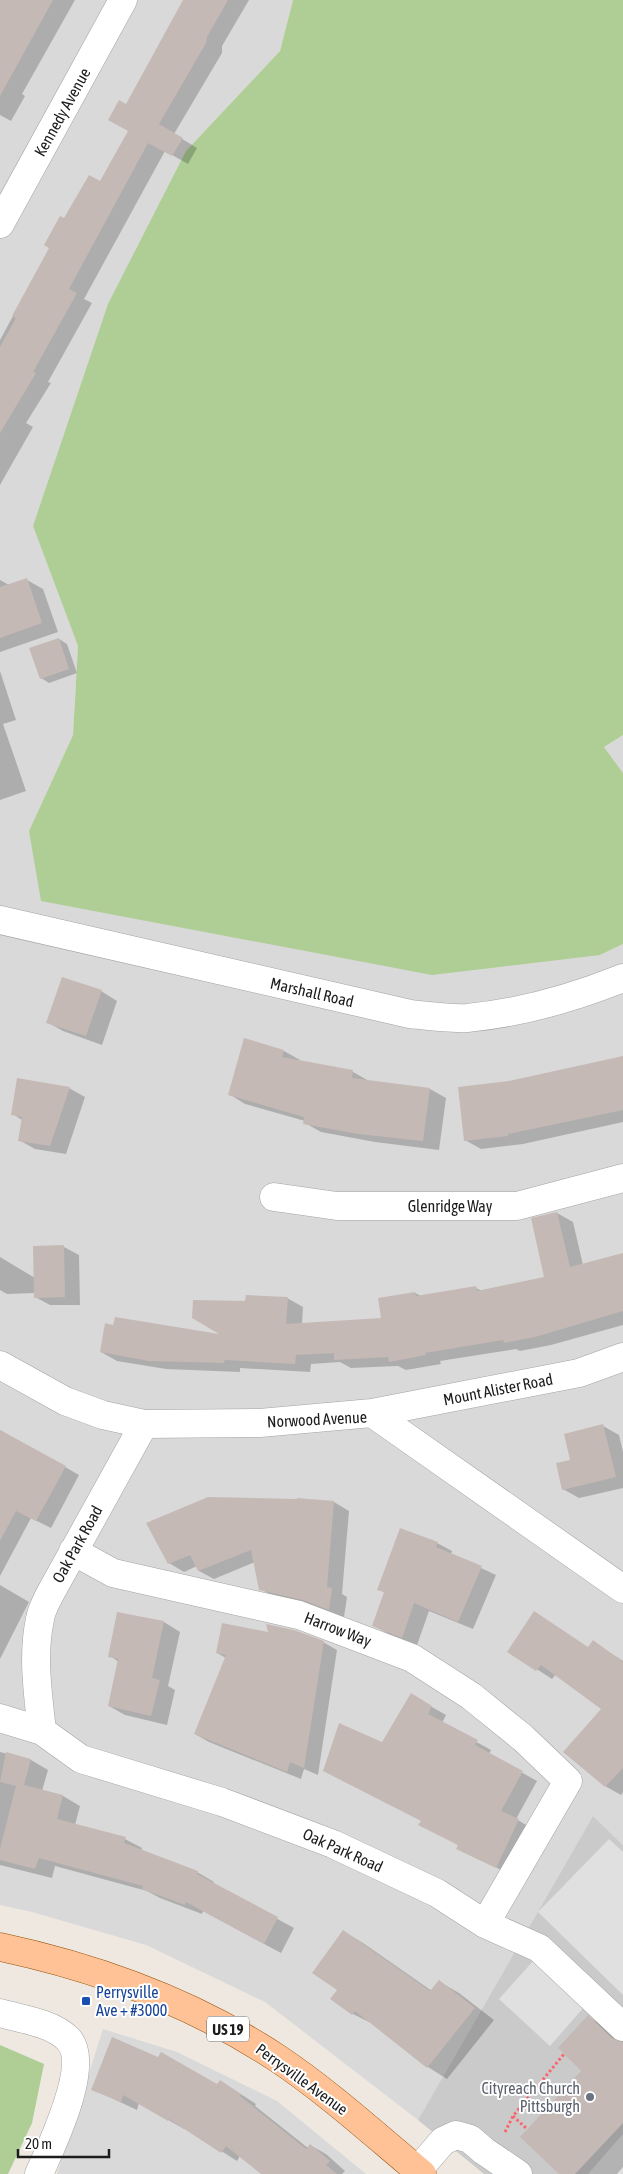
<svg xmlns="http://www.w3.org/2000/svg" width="623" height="2174" font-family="'Asap Condensed',sans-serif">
<rect width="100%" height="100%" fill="#eee8e1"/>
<path fill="#dad9d9" d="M0,0H293L280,51L186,151L33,526L78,646L73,735L29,831L600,955L623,944V1845L593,1816L418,2120L265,2002L146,1945L32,1912L0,1905Z
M623,735V773L604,747Z
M103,2029L177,2052L277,2101L366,2174H57Z"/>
<path fill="#cacaca" d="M593,1816L623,1845V2174H484L418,2120Z"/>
<path fill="#aece95" d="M293,0H623V735L604,747L623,773V944L600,955L432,975L41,901L29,831L73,735L78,646L33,526L108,304L186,151L280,51Z
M0,2045L44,2064L32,2123L8,2174H0Z"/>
<path fill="#e0e0e0" d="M609,1839L623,1852V1995L538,1912Z
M534,1960L585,2006L550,2046L499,1999Z
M623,2134V2174H588Z"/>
<path fill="#0003" d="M0,0H75L22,94L25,96L11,121L0,115Z
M184,0H249L222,46V53L174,134L197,148L188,164L165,151L84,299L92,303L48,382L51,383L26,423L33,427L0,485V340L65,220L100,183L129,131L127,105Z
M0,580L9,585L27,580L43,589L58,632L0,652Z
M59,639L67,644L77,673L49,683L41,678Z
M0,671L16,720L3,724L26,791L0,800Z
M101,991L117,1001L102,1045L63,1031L47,1022Z
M284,1051L300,1060L299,1062L353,1072L369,1081L430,1089L446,1098L439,1150L375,1142L321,1132L305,1123V1121L245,1104L229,1094Z
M623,1058V1122L523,1144L481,1149L465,1140L509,1083Z
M69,1088L85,1097L66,1154L35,1149L19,1140L22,1120L13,1114Z
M557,1213L573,1222L583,1265L623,1254V1325L551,1345L520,1351L516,1349L440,1361L441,1364L406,1370L398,1366L351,1368L340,1362L311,1364L310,1372L240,1368V1372L166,1369L117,1361L101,1352L225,1337L247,1303L287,1298L303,1307L302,1324L383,1319L415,1293L421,1296L476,1288L482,1291L545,1278Z
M64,1247L79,1255L80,1305H50L35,1297V1293L7,1294L0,1290V1257L35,1278Z
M603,1426L619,1435L623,1452V1488L579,1498L563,1489L572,1461Z
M0,1430L79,1475L51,1528L31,1518L0,1576Z
M298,1499L334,1502L349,1511L342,1594L347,1597L344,1617L319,1608L276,1598L261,1589L255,1562L214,1579L199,1571L197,1566L184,1572L169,1563L298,1501Z
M437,1543L452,1551L451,1554L496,1575L473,1629L429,1611L417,1645L389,1634L374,1626L385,1593L379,1589Z
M0,1585L29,1602L0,1659Z
M164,1622L180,1632L168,1686L175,1690L167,1725L125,1715L109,1706L119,1662L110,1656Z
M323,1642L337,1650L318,1775L304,1769L301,1779L209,1742L195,1734L226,1658L217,1653Z
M593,1642L623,1661V1792L621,1795L605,1786L603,1709L556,1674L552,1679L509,1651L589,1648Z
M411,1695L446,1715L442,1723L491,1750L489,1754L537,1781L516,1819L533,1829L511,1875L458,1848L459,1846L422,1821L383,1744Z
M0,1752L31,1760L48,1770L42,1791L63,1796L80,1806L75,1825L125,1839L142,1848L141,1851L197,1872L214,1882L213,1884L294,1928L281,1953L203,1911L202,1914L160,1898L147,1891L55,1866L52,1878L0,1865Z
M343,1931L363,1943L432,1991L440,1982L459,1993L494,2020L447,2079L428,2067L373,2024L353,2014L332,1999L338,1990Z
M588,2017L615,2033L623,2040V2167L617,2174H561L583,2071Z
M217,2086L236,2091L256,2104L255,2106L308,2148L310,2145L326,2154L345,2171L342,2174H263L240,2156L237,2161L185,2128L184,2129L139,2103L137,2110L92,2089Z"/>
<path fill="#c5b9b5" d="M0,0H53L0,96Z
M183,0H228L207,37L206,43L159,124L183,138L172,156L148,143L69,289L77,293L33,372L36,373L0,433V347L16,318L12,316L49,248L44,245L60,216L64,218L89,175L100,181L128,131L108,120L119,100L126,104Z
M27,578L42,623L0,638V587Z
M59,638L69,669L40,679L29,648Z
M62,977L102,990L86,1036L46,1023Z
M244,1038L284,1050L282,1057L353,1070L352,1078L430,1088L423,1141L358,1134L303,1124L304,1117L228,1095Z
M623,1056V1110L508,1134V1136L464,1141L458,1087L509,1081Z
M17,1078L70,1087L50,1146L18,1141L22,1117L11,1115Z
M557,1212L570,1267L623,1253V1311L535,1337L504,1343L503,1340L425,1353L426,1355L389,1362L388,1357L334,1360V1353L296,1355L295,1364L225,1360L224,1363L149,1361L100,1352L105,1323L113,1325L115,1317L219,1334L192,1318L193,1300L245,1301L246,1295L288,1297L286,1324L381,1318L378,1298L415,1292L416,1296L476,1286L477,1291L544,1277L531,1218Z
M64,1245L65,1297L34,1298L33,1246Z
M603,1424L616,1477L562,1490L556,1463L570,1460L564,1434Z
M0,1430L66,1466L36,1521L16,1511L0,1541Z
M208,1497L297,1499V1498L334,1501L327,1587L332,1588L329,1610L303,1600L259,1590L251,1550L198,1571L190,1555L168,1564L146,1523Z
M400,1528L438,1542L436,1547L482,1566L458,1622L414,1603L402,1638L372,1626L384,1592L377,1590Z
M534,1611L588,1647L593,1640L623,1662V1768L605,1787L563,1752L601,1709L541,1665L536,1671L507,1652Z
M117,1612L164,1621L152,1678L160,1680L151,1716L108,1706L118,1659L108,1657Z
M222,1623L268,1632L266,1624L294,1630L324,1641L304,1768L290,1762L287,1772L194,1734L226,1655L216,1653Z
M411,1693L432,1706L428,1714L478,1740L475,1745L523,1771L501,1811L519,1819L496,1868L456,1849L458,1845L418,1825L421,1821L323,1771L339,1723L382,1742Z
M6,1752L31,1759L24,1785L63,1795L57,1819L126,1837L124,1843L198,1871L197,1874L278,1917L264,1944L186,1902L185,1905L142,1889L143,1886L39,1858L35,1869L0,1860V1849L16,1786L0,1782Z
M343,1930L430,1991L439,1980L475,2008L427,2068L355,2011L352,2015L330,1999L337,1990L312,1973Z
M588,2015L612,2038L623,2042V2123L575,2174H559L520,2137L581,2071L558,2048Z
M112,2037L158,2057L161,2052L217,2084L220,2080L241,2094L240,2096L306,2149L310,2144L330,2161L326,2165L337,2174H261L226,2146L221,2153L169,2119L168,2121L123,2095L121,2102L91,2090Z"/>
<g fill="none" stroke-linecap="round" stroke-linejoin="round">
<g stroke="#a3a3a3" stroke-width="29">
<path id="minor" d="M0,224L123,0
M0,920L410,1014C428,1016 449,1019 467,1018C521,1013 573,998 623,978
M274,1197L337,1206H517L623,1178
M0,1365L65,1401L103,1415L144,1424L260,1423L372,1413L579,1373L623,1357
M372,1413L623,1589
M0,1718L42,1731L81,1759L222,1802L333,1844L437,1893L485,1924L568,1781L523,1738L471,1696L412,1658L299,1615L113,1573L73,1551
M42,1731C38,1694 32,1656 40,1619C41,1611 46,1602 50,1594L144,1424
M485,1924L539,1948L623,2027
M0,2013C22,2019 52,2023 68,2039C92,2063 51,2147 39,2174
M418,2170L443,2141L456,2135L470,2139L484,2151L518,2174"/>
</g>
<g stroke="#944e00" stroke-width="29">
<path id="major" d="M0,1947C98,1968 192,2002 277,2058C328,2092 375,2135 422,2174"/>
</g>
<path stroke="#fc646a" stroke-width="3" stroke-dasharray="2.5 2.5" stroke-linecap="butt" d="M513,2116L527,2129
M505,2132L513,2116L564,2054"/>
<use href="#minor" stroke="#fff" stroke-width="28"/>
<use href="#major" stroke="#fec296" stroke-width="28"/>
</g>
<rect fill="#1a4fb4" stroke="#fff" stroke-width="2" x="81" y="1996" width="10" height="10" rx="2.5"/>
<circle fill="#6b7280" stroke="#fff" stroke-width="2" cx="590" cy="2097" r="5"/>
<g text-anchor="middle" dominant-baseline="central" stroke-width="4" stroke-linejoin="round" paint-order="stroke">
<rect fill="#fff" stroke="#606060" stroke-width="1" x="207" y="2016.5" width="42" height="25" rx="4"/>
<g font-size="15" font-weight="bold" fill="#1c1c1c">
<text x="228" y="2029">US 19</text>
</g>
<g font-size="16" fill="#1c1c1c" stroke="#fff">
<text transform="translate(62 112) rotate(-61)">Kennedy Avenue</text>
<text transform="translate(312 992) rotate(13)">Marshall Road</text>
<text x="450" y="1206">Glenridge Way</text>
<text transform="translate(498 1389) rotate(-11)">Mount Alister Road</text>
<text transform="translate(317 1419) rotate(-3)">Norwood Avenue</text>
<text transform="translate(77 1544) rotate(-61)">Oak Park Road</text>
<text transform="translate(338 1629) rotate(21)">Harrow Way</text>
<text transform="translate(343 1850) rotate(24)">Oak Park Road</text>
<text transform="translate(302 2079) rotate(36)">Perrysville Avenue</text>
</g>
<g font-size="16" fill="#164399" stroke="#fff" text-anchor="start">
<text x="96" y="1992">Perrysville<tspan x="96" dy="18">Ave + #3000</tspan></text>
</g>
<g font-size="16" fill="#5b616d" stroke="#fff" text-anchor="end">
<text x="580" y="2088">Cityreach Church<tspan x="580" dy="18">Pittsburgh</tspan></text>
</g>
</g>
<path d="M18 2149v8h91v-8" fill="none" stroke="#1c1c1c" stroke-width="2.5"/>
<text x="25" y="2149" font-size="15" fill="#1c1c1c" stroke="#ffffff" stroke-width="4" paint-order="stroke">20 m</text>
</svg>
